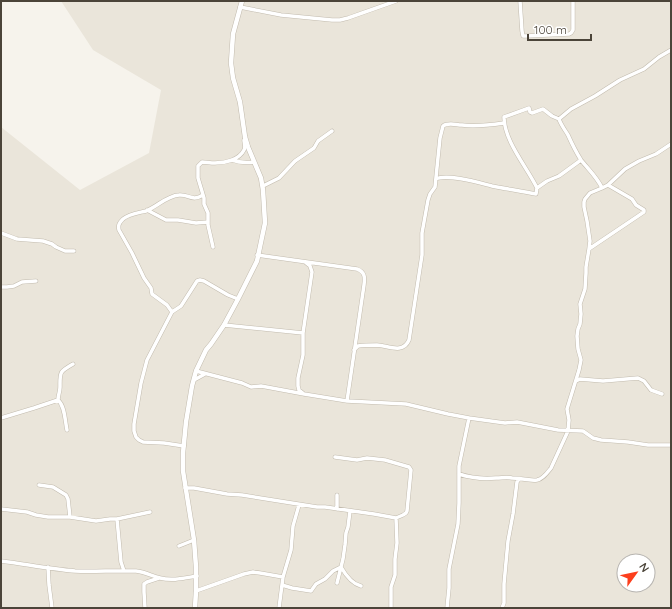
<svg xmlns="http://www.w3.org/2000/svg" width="672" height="609" font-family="Quicksand,sans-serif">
<rect width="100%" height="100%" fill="#f6f3ec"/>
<path fill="#eae5da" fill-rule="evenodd" d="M61,1H671V608H1V127L80,190L149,153L161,90L93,50ZM624,561H648V585H624Z"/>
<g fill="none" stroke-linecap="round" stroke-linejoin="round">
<g stroke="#c2bbae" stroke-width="4.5">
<path id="minor" d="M520,1L522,31L523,36H526L569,34L571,33L573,30V1
M240,7L281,15L332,20H340L348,18L396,1
M232,160C240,163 247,163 254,162
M436,179C447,173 480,183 492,186C507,189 521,191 536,194L537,188L547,181L559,176L581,160
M608,185L625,169L639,161L656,154L671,144
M263,186L279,178L295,161L314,148L318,141L332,131
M537,188C527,167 504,141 504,117L529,108L530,112L532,113L543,109L552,116L559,119
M147,210L166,220H178L196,223L208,222
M1,233L17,239L43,241L52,244L56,247L65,251H74
M213,247L208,225V213L204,204V198L198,178V166L202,162C206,162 210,163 215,163C225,163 239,160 244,150C246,147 244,143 244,140
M589,249L590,241L587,221L584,207V202L585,199L590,193L602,188
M257,255L357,269C365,272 365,277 364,285L347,401
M1,287H7L14,286L22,282L36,281
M172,312L167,305L152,294L151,288L144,278L132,253L119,230C118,225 119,223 123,219C129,214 138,213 146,211C157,207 166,196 179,195C189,194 192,202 203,195
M224,325L303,333
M354,350L358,346C364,345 371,345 377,345C389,346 403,354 409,340L422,255V233L428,200L430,194L435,187L440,138L443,126C448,122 456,125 462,125C476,127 490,125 504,123
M196,371L242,383L251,387L261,386L304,394L347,401L406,404L448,414L469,418L505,423L517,422L558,430L583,431L593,438L601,440L628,442L648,445H671
M194,380L205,374
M576,381L580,379L603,381L638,378L644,381L651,390L662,394
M304,394L299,390L298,386V378L303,355V333L312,272L310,266L305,262
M1,418L34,408L58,400
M67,430C65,421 65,406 58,400C58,395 60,392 60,387C60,372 59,372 73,364
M184,446L164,443L143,442L139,440L136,437L134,431V424L141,383L147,360L172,312L181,306L197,281L200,280L204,281L228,295L238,299
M459,474C471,478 484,479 496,478C502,478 507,477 512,478C520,478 529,481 537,480C543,479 547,473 551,468L568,431L569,420L567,409L579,370L581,360L578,349L577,336L578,329L580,324L581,314L580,304L585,289L586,273V267L589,249L644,212V210L636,205L632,199L608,185L602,188C597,177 588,169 581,160C576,152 572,144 568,135C565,130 561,125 559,119L571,109L595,96L620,80L644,69L659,57L671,50
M39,485L53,487L66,495L68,499L70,517
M185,488H194L227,494L242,495L317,507H325L374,514L396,518L403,515L406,513L407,511L411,470L409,467L385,460L367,458L357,460L335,457
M337,495V509
M1,509L27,512L36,515L48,517H70L96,521L110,519H117L150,512
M117,519L121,562L124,571
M179,546L194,540
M1,561C25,564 50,569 75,571C95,572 116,570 136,571C145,572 152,576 160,578C173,581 184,578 197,576
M48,567L49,585L52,608
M337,583L343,559L345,545L346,533L348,527L350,511
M282,585L292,588L311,591L316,584L325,579L333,571L341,567C345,574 352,584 361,586
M196,591L244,574L253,572L260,573L283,577
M145,608L144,592V584L147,582L159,578
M279,608L283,577L291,550L293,526L299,505
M391,608V587L395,575V559L397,543L396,518
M447,608L449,588V569L458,524L459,503V466L469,418
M502,608L504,603V584L508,541L513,514L517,482L519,479"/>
</g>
<g stroke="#c2bbae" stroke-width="5.5">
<path id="tertiary" d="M195,608L196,591V567L194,540L183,471V453L186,422L192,386L196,371L206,350L211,344L224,325L238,299L257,261L265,223L263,190L261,178L248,147L245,137L240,102L233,78L231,63L233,34L242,1"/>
</g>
<use href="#minor" stroke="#fff" stroke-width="3.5"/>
<use href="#tertiary" stroke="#fff" stroke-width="4.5"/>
</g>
<rect width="672" height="609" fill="none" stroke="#4b4439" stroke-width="4"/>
<g transform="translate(636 573) rotate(57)"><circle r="19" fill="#ffffff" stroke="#b7b4b0"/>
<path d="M0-3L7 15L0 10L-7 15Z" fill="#fc3f1d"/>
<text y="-6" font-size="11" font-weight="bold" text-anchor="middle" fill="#4b4439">N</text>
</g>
<path d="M528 34v6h63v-6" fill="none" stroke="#4b4439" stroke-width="2"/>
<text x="534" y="34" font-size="12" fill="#4b4439" stroke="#ffffff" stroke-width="3" paint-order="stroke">100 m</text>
</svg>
